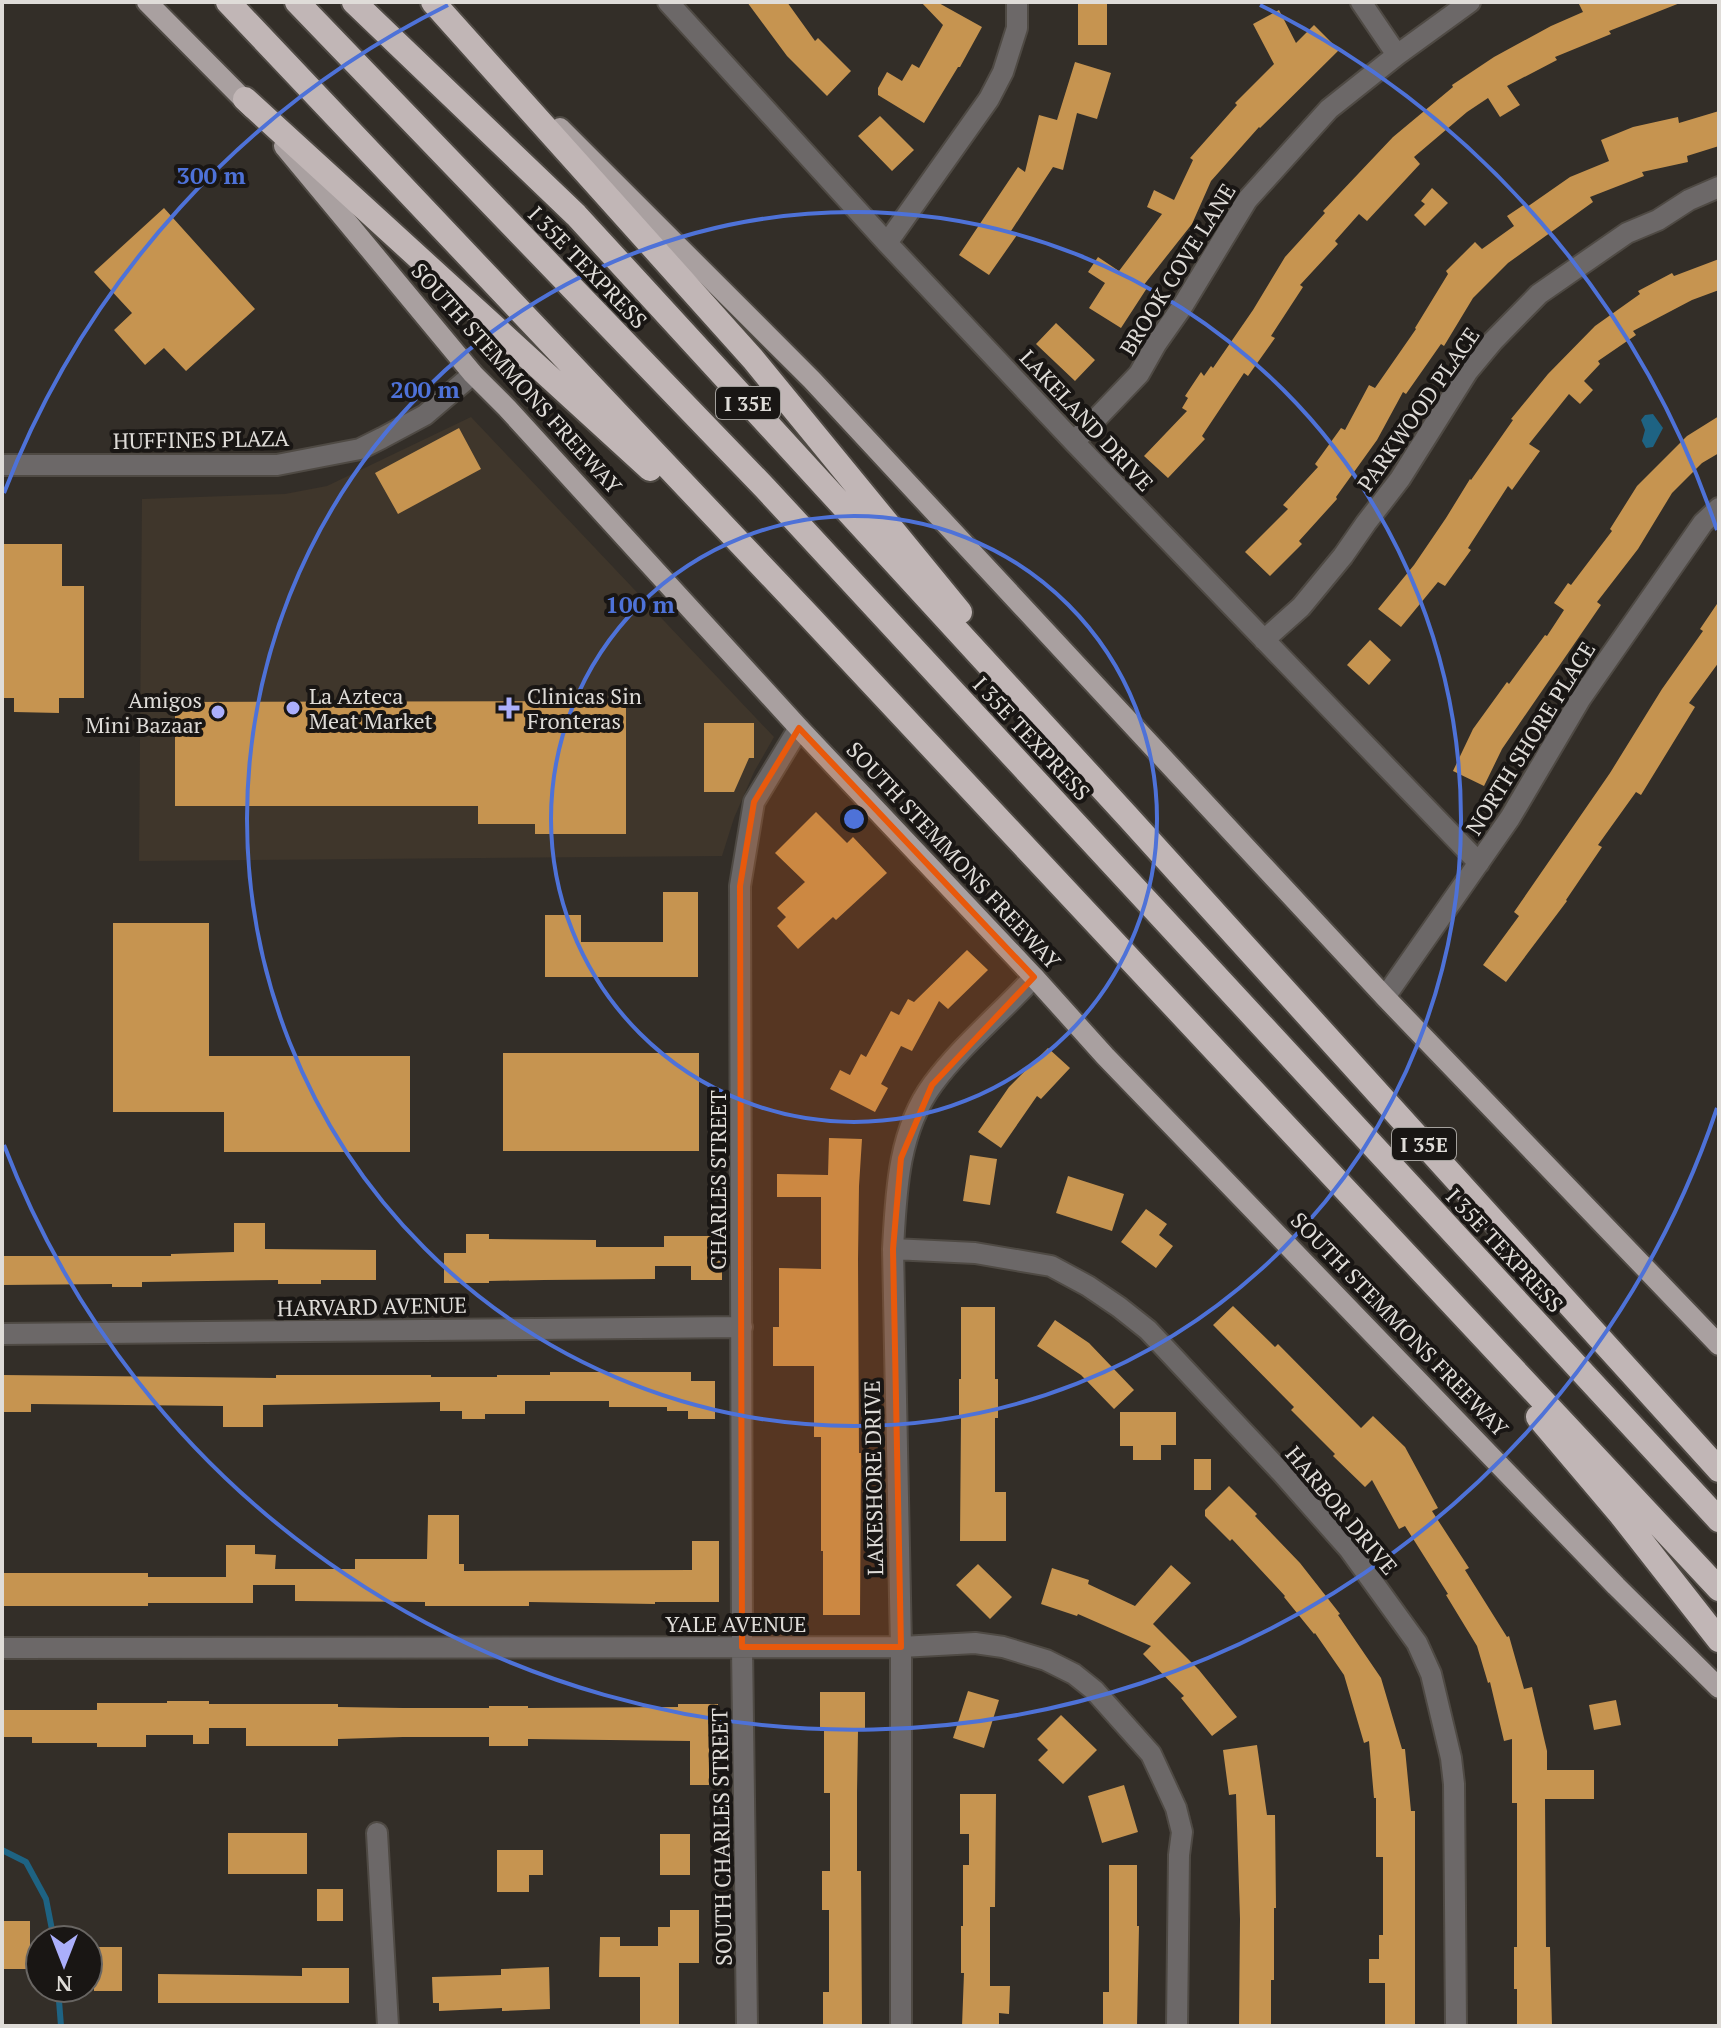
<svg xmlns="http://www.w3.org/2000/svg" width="1721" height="2028" font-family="'PT Serif',serif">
<rect width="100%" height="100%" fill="#332e28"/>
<path fill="#3f362b" d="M471,417L774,737L754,772L734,818L722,856L139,861L142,499L285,494L327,486Z"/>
<path fill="#1e6383" d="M1653,414L1663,428L1653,447L1646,448L1642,441L1645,430L1641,420L1645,415Z"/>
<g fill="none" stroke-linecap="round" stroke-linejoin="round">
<path stroke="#1e6383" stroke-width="6" d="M2,1850L26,1862L46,1899L54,1940
M58,1988L61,2026"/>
</g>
<path fill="#c69450" d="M747,2H787L815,41L818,38L851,71L827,96L787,56Z
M921,2H937L982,27L960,67H958L924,123L878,95V88L887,72L902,81L912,64L919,68L943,25Z
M1078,2H1107V45H1078Z
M1578,2L1680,3L1609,31L1611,34L1555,57L1557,60L1507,86L1520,105L1500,117L1488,98L1467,112L1414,157L1420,164L1367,221L1359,214L1335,241L1338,244L1300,285L1303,287L1271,336L1275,338L1248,376L1244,373L1202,436L1205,439L1168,478L1144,456L1187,411L1182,408L1188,398L1185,396L1201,372L1204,376L1211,366L1213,368L1253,310L1285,257L1325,213L1323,211L1393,137L1453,87L1452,85L1494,57L1551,26L1583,12Z
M1279,10L1296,43L1314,25L1339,50L1260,128L1259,127L1211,181L1192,224L1143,286L1147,288L1121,328L1089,308L1105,283L1088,272L1098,257L1119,271L1162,214L1147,207L1154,190L1174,200L1193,160L1190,158L1237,105L1235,103L1274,64L1253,24Z
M1075,62L1111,73L1097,119L1077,113L1063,170L1053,167L1011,231L1017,235L989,275L959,255L1018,167L1025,172L1039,115L1057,120Z
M1719,111V146L1687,156L1688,162L1642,172L1644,176L1590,197L1593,202L1508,263L1473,298L1444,346L1441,344L1406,394L1403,392L1377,440L1336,497L1337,499L1299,541L1302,544L1270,576L1245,552L1288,509L1283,505L1318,467L1315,464L1341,428L1345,430L1369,385L1375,388L1416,329L1415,328L1448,274L1446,271L1475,242L1482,249L1514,226L1507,216L1525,204L1527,207L1570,177L1609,161L1601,140L1633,127L1678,117L1679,123Z
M880,116L914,150L892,171L858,136Z
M1432,188L1448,203L1425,226L1414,215L1425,204L1421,201Z
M164,208L255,309L186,371L164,348L145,365L114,330L132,313L94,272Z
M1719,259V290L1692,300L1633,331L1636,335L1598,361L1600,364L1584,381L1593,390L1580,404L1569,394L1529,444L1540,451L1512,490L1508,486L1468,548L1471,550L1445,586L1438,582L1401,627L1378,609L1414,565L1446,518L1470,479L1471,480L1513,420L1511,419L1548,374L1595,326L1640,294L1638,291L1672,273L1674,276Z
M1056,323L1095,360L1075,381L1036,344Z
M1719,416V453L1702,463L1672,493L1638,549L1597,602L1601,605L1502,749L1484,786L1453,771L1473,729L1507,682L1509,684L1545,635L1547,636L1564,610L1554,603L1568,583L1571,585L1612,531L1610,529L1637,486L1687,436Z
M459,428L481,469L398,514L375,473Z
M2,544H62V586H84V698H59V713L14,712V698H2Z
M1719,601V662L1689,703L1695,707L1641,795L1636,792L1598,845L1602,847L1566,900L1567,901L1506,982L1483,965L1519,916L1514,912L1610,773L1662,689L1703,631L1700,629Z
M1370,640L1391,660L1369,685L1347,665Z
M626,701V834H535V824H478V806H175V702Z
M704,723H754V758H749L734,792H704Z
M816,812L847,843L853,837L887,873L836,920L833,917L798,949L777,926L786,917L777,908L805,882L775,853Z
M663,892H698V977H545V915H581V942H663Z
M113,923H209V1056H410V1152H224V1112H113Z
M967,950L988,970L948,1009L939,1001L912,1051L901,1046L881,1084L888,1088L875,1112L830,1089L840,1070L850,1075L861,1054L866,1057L891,1011L899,1015L908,999L914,1002Z
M1048,1048L1070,1068L1041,1099L1037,1096L1001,1148L978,1132L1009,1087Z
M503,1053H699V1151H503Z
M829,1138L862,1139L859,1186L858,1259L859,1453H861L860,1615H823V1551H821V1437H814V1366H773V1327H779V1268L821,1269V1197H777V1174L828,1175Z
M970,1155L997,1159L990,1205L963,1201Z
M1068,1176L1124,1194L1112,1231L1056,1213Z
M1146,1209L1167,1224L1159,1235L1173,1246L1156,1268L1121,1242Z
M234,1223H265V1249L376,1250V1280H321V1284H278V1280L142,1282V1287H112V1284L2,1285V1256H171V1254L234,1252Z
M466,1234H489V1239L596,1240V1247H664V1236H722V1280H691V1266H655V1279L544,1280L489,1281V1283H444V1253H466Z
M1233,1306L1275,1347L1278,1344L1361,1428L1373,1416L1405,1447L1438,1508L1432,1511L1469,1568L1465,1570L1507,1637L1509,1636L1524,1689L1532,1687L1547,1751V1770H1594V1799H1545L1546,1947H1550L1552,2026H1517V1989H1514V1947H1517V1803H1512V1739L1504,1741L1490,1682L1488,1683L1477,1646L1446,1595L1448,1594L1405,1526L1399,1529L1372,1480L1365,1487L1333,1456L1335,1454L1291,1410L1294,1407L1213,1325Z
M961,1307H995V1379H998V1418H995V1492H1006V1541H960L961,1418H959V1379H961Z
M1055,1320L1089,1343L1134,1390L1114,1409L1081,1375L1037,1346Z
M550,1372H691V1381H715V1419H688V1411H667V1407H609V1401H525V1414H485V1419H462V1411H440V1402L263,1405V1427H223V1406L31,1404V1412H2V1375L276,1378V1375H431V1377H497V1375H550Z
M1120,1412H1176V1445H1161V1460H1133V1446H1120Z
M1194,1459H1211V1490H1194Z
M1229,1486L1257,1514L1255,1516L1300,1563L1340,1614L1338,1615L1381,1678L1402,1749H1405L1411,1811H1415V2026H1385V1983H1369V1959H1379V1935H1383V1857H1376V1798H1374L1369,1741L1364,1743L1344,1675L1315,1633L1314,1634L1284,1597L1285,1596L1232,1539L1230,1541L1205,1516V1510Z
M428,1515H459V1564H464V1571L692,1570V1541H719V1602H655V1604L529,1602V1606H425V1602L295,1601V1585H253V1603H148V1606H2V1573H148V1577H226V1545H255V1554L276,1555L275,1569H355V1559H427Z
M978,1564L1012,1597L990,1619L956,1585Z
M1171,1565L1191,1583L1153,1624L1199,1670L1237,1717L1212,1736L1181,1698L1184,1696L1143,1654L1151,1646L1078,1614L1077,1616L1041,1604L1052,1568L1089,1580L1088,1584L1135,1606Z
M968,1691L999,1700L984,1748L953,1738Z
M820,1692H865V1731H858L857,1793V1871H861L862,2026H823V1992H829V1910H822V1871H830V1793H824V1731H820Z
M1616,1700L1621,1725L1594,1730L1589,1705Z
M167,1701H209V1704H338V1707L403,1708H489V1706H528V1708L678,1707V1704H718V1740H709V1785H690V1741L528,1739V1746H489V1737H403L338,1739V1746H246V1728H209V1744H193V1735H146V1747H97V1743H32V1737H2V1710H97V1703H167Z
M1061,1715L1097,1750L1063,1784L1038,1760L1048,1750L1037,1739Z
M1257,1745L1267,1815H1275L1276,1908H1274V1980H1271V2026H1239L1240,1919L1236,1794L1229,1795L1223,1750Z
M1124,1785L1138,1832L1102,1843L1088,1796Z
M960,1794H996L995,1907H990V1986H1010L1009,2014L999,2013V2026H962L964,1973H961V1926H963V1865H969V1834H960Z
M228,1833H307V1874H228Z
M660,1834H690V1875H660Z
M497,1850H543V1875H529V1892H497Z
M1109,1865H1137V1926H1139L1137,2026H1103V1992H1109Z
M317,1889H343V1921H317Z
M670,1910H699V1963H679V2026H640V1977H599L600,1937H620V1946H658V1927H670Z
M2,1921H30V1969H2Z
M94,1947H122V1991H94Z
M549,1967L550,2009L502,2011V2008L439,2011V2003H433L432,1977L501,1975V1969Z
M302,1968H349V2003H158V1974L302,1976Z"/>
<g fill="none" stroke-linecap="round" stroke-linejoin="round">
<g stroke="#4f4a44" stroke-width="24">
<path id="minor" d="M668,2L887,243L1074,442L1479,863
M1361,2L1397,55
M887,243L989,99L1003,72L1017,28V2
M1074,442L1139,374L1156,344L1182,307L1247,200L1329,109L1397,55L1470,2
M2,465H277L360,449L382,438L425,415L473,374
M1264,640L1301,607L1343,556L1366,523L1400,479L1468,371L1493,341L1539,294L1627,233L1658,220L1689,200L1719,187
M1385,997L1510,818L1581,698L1703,523L1719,508
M893,1249L975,1253L1051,1266L1088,1286L1119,1307L1148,1330L1281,1472L1349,1549L1417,1643L1431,1674L1451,1758L1454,1784L1456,2026
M2,1334L742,1327
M2,1648L901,1647L975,1643L1003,1647L1046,1660L1074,1674L1094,1690L1151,1754L1176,1808L1182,1832L1179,1855L1177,2026
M377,1833L388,2026
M747,2026L742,1647L740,886L754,802L799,728
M901,2026V1647L893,1249C896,1193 898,1131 933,1084C961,1046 1002,1012 1034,977"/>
</g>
<g stroke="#4f4a44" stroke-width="24">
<path id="major" d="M147,2L253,109
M560,128L812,380L1385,997L1719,1345
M284,146L473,374L507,408L799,728L1034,977L1105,1056L1616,1586L1719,1688"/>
</g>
<g stroke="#4f4a44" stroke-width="28">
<path id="highway" d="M228,2L808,615L1719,1589
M297,2L765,488L1719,1520
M354,2L576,215L1129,818L1719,1470
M433,2L753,359L960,612
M245,99L650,469
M1538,1417L1621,1515L1719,1640"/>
</g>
<use href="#minor" stroke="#6c6868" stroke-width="20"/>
<use href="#major" stroke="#a9a0a0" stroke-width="20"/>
<use href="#highway" stroke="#c1b6b6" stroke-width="24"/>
</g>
<path fill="#e8590c" fill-opacity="0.2" stroke="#e8590c" stroke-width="6" stroke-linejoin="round" d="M799,728L1034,977L932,1085L901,1158L893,1249L901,1647H742L740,886L754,802Z"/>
<g fill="none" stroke="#4e72d8" stroke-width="4">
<circle cx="854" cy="819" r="303"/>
<circle cx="854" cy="819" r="607"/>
<path d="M1717 1108A910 910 0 0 1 4 1145M4 493A910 910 0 0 1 448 5M1260 5A910 910 0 0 1 1717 530"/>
</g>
<g fill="#abaffb" stroke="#191614" stroke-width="3">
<circle cx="293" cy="708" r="8"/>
<path d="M505 696h8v8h8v8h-8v8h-8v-8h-8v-8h8z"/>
<circle cx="218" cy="712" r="8"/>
</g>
<g text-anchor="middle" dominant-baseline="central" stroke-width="8" stroke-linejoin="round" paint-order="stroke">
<g fill="#191614" stroke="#a4a19d" stroke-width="2">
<rect x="716" y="387" width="64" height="32" rx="6"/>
<rect x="1392" y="1128" width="64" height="32" rx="6"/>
</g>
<g font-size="20" font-weight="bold" fill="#dfdcd8">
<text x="748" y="403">I 35E</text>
<text x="1424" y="1144">I 35E</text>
</g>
<g font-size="22" fill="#dfdcd8" stroke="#191614">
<text transform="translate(588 267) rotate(46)">I 35E TEXPRESS</text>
<text transform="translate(1177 269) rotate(-58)">BROOK COVE LANE</text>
<text transform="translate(517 378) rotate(48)">SOUTH STEMMONS FREEWAY</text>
<text transform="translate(1418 409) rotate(-55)">PARKWOOD PLACE</text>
<text transform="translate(1087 420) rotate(47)">LAKELAND DRIVE</text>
<text transform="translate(201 439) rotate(-1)">HUFFINES PLAZA</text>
<text transform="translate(1032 738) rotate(47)">I 35E TEXPRESS</text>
<text transform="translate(1530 738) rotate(-58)">NORTH SHORE PLACE</text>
<text transform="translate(954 855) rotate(47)">SOUTH STEMMONS FREEWAY</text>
<text transform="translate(717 1180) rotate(-90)">CHARLES STREET</text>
<text transform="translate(1505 1250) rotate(47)">I 35E TEXPRESS</text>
<text transform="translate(372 1306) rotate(-1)">HARVARD AVENUE</text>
<text transform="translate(1400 1324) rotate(46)">SOUTH STEMMONS FREEWAY</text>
<text transform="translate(873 1478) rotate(-91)">LAKESHORE DRIVE</text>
<text transform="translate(1342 1510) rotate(50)">HARBOR DRIVE</text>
<text x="736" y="1623">YALE AVENUE</text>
<text transform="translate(721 1837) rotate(-91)">SOUTH CHARLES STREET</text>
</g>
<g font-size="22" fill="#dfdcd8" stroke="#191614" text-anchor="start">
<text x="309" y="695">La Azteca<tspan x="309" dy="25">Meat Market</tspan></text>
<text x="527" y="695">Clinicas Sin<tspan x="527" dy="25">Fronteras</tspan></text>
<text x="202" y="699" text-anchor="end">Amigos<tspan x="202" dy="25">Mini Bazaar</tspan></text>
</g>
</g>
<circle cx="854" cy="819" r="12" fill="#4e72d8" stroke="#191614" stroke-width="4"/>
<g font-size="24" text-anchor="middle" font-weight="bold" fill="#4e72d8" stroke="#191614" stroke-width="8" stroke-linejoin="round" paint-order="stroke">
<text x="211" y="184">300 m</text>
<text x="425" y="398">200 m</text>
<text x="640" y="613">100 m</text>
</g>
<rect width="1721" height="2028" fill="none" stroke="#dfdcd8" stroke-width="8"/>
<g transform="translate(64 1964) rotate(180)"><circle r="38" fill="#191614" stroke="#686562" stroke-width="2"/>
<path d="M0-6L14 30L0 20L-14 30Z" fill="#abaffb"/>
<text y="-12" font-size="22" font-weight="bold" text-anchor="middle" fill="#dfdcd8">N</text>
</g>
</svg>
